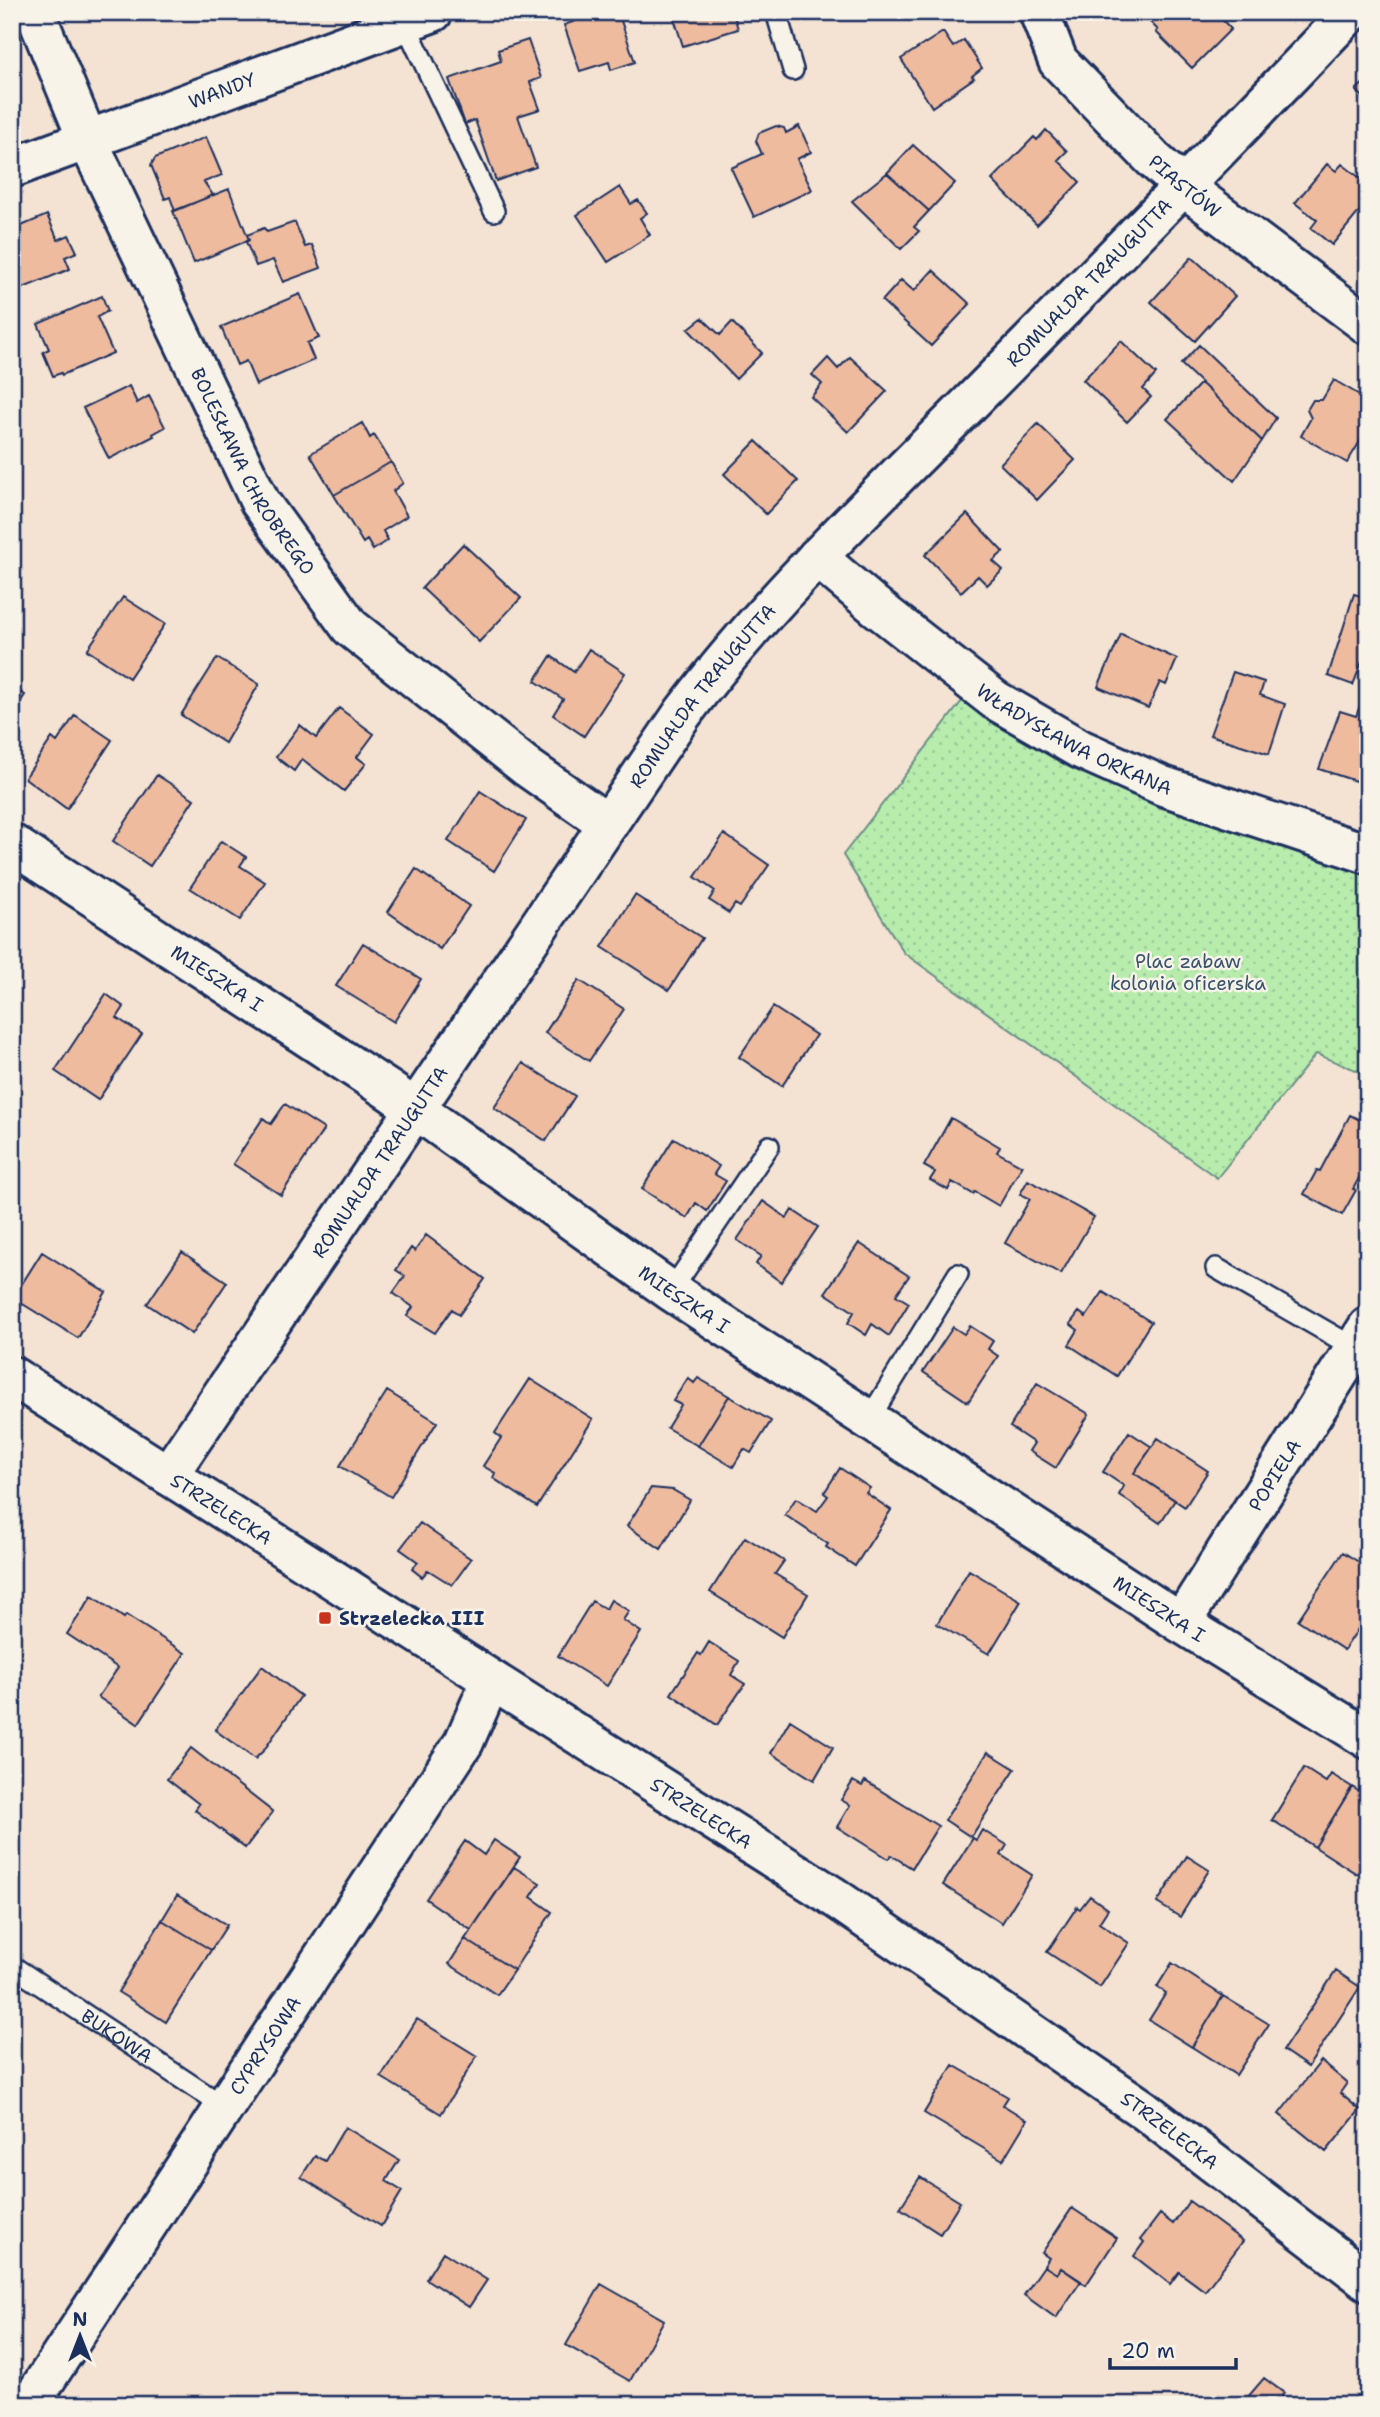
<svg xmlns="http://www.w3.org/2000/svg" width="1380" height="2417" font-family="'Shantell Sans',sans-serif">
<defs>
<pattern id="park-dots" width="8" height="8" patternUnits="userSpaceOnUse" patternTransform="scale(1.75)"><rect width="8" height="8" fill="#b7ecad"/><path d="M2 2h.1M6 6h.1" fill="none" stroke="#9dcb97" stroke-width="1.8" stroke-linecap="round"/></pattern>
</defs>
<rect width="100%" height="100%" fill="#f4e2d2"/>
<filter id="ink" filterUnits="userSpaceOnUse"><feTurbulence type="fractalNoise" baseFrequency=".0143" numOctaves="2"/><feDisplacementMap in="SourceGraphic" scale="14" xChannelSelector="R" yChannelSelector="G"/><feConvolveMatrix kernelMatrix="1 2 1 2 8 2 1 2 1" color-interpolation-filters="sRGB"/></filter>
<g filter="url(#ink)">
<path fill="url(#park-dots)" stroke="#698e86" stroke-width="2" d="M962,701L1207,818L1368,876V1075L1316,1054L1217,1178L904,953L843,855Z"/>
<path fill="#eebb9f" stroke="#1b2f5e" stroke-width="2" d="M579,12H592L593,15L602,12H618L635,62L611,70L609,62L580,71L564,25L581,19Z
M672,12H733L738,29L683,46Z
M1155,12H1215L1231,29L1192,68L1156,32L1158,30L1148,20Z
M943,32L953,47L964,40L982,68L972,76L974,78L932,107L901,59Z
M528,40L541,78L530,82L540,109L518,116L536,167L496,181L475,120L465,124L449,79L501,61L498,50Z
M1368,79V102L1356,90Z
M776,126L784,128L786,133L799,126L811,152L797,159L812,190L754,217L731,168L762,154L756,141L759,133Z
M1046,130L1067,151L1058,160L1080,182L1037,225L992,180L1034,137L1037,140Z
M206,137L222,175L204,182L213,195L175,211L170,197L165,199L151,165L155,158Z
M913,145L955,183L929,211L887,173Z
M1327,164L1336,171L1342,164L1368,184V201L1332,245L1311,228L1317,220L1295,203Z
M887,173L929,211L914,227L919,231L901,249L852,201Z
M620,187L631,204L638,200L647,213L640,218L650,235L608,262L577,215Z
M229,189L249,240L194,263L173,211Z
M47,215L58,240L69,235L77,252L65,257L70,269L16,291L12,283V230Z
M295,222L305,247L312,245L321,268L283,282L273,260L256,266L246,242L249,240L247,235L264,228L267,232Z
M1192,257L1235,296L1195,341L1151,302Z
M933,270L970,304L931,346L882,301L901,280L914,291Z
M300,294L319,338L307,343L314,360L256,385L246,361L237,365L221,327Z
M102,296L108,311L97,317L113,353L62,375L61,373L53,376L43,352L49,349L38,324Z
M702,318L720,335L732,322L762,353L736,379L688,329Z
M1121,341L1156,374L1143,389L1151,397L1127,422L1083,380Z
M1199,345L1276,418L1262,441L1181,364Z
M850,357L887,391L848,432L811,397L822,384L812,375L828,358L838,369Z
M1334,380L1368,400V428L1347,463L1301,436L1311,418L1307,410L1313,400H1322Z
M1201,383L1262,441L1234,481L1167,419Z
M129,386L137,403L149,396L165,427L153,434L154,436L109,459L83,408Z
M362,423L370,438L374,435L391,462L334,495L310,454Z
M1038,424L1075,460L1037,500L1000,464Z
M756,441L798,481L766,514L724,474Z
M391,462L403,483L393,491L407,516L383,531L388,540L373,550L367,540L363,543L334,495Z
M967,514L1003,552L993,561L1003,570L987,585L978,576L961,592L925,555Z
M463,544L521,598L479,642L422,588Z
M1354,594L1368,598V646L1353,685L1328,676Z
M123,597L165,624L129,678L87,650Z
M1121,634L1177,659L1166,685L1160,682L1148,708L1098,687Z
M589,649L625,673L584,736L553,715L563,699L535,681L551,656L574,672Z
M217,658L259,684L225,743L181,715Z
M1233,672L1264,682L1260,695L1285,704L1269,754L1210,735Z
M12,686L25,695L12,714Z
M1360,706L1368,708V785L1319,769L1340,711L1356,716Z
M339,708L374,734L357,757L366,764L344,791L302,759L294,771L276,757L300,725L316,738Z
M75,715L112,740L67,809L25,778L52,738L57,742Z
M157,775L194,799L150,866L113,841Z
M480,791L526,820L494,871L448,841Z
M724,834L769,865L740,907L735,904L729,913L709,900L715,891L695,877Z
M221,841L246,857L240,866L265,882L240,920L190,888Z
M416,869L469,906L440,949L388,912Z
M635,895L702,938L669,990L602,947Z
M363,943L421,979L394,1022L336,986Z
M579,980L624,1009L589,1061L545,1033Z
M106,994L124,1007L117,1018L142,1034L98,1100L55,1071Z
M773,1007L816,1035L782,1086L739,1057Z
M523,1063L575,1096L546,1141L494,1108Z
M285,1104L324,1129L281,1195L233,1164L263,1118L271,1124Z
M1350,1115L1368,1124V1162L1353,1189L1356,1190L1342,1215L1304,1194L1317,1170L1320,1171Z
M951,1118L1000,1147L997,1152L1022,1166L999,1206L975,1192L973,1194L952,1182L948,1190L930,1180L935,1172L924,1166Z
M674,1138L719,1166L714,1174L726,1181L707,1211L696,1203L687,1218L642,1189Z
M1028,1180L1094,1217L1061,1274L1005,1243L1030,1199L1020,1194Z
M763,1201L787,1218L792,1210L818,1227L781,1282L756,1264L761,1256L737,1240Z
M426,1235L485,1279L459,1315L452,1309L435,1333L407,1316L413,1307L393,1293L405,1276L396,1270L411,1248L415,1251Z
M859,1243L909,1276L896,1295L909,1303L889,1336L872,1324L866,1335L848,1323L854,1312L825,1293Z
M42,1252L106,1292L78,1338L13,1298Z
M182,1252L227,1282L192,1334L147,1304Z
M1103,1292L1151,1322L1117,1376L1069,1345L1078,1330L1070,1324L1079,1312L1086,1317Z
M970,1326L993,1341L988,1349L998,1356L968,1402L923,1372L953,1327L964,1334Z
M688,1378L694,1383L698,1378L729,1396L698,1446L667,1428L681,1405L673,1401Z
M530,1379L593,1419L537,1507L493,1478L495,1473L483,1466L501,1438L495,1433Z
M1037,1383L1089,1414L1056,1468L1029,1451L1034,1443L1010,1427Z
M387,1391L437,1422L391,1497L340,1466Z
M729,1396L771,1421L751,1453L744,1449L733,1467L698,1446Z
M1129,1432L1152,1447L1134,1473L1175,1500L1160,1523L1119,1495L1124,1486L1103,1472Z
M1158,1438L1208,1471L1185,1507L1134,1473Z
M840,1468L870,1488L866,1493L891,1510L855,1566L826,1547L828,1544L785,1515L796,1498L817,1511L828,1496L824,1493Z
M651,1488L673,1490L690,1500L661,1549L627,1526Z
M420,1523L471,1559L452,1585L428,1570L422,1577L412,1569L418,1562L400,1549Z
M745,1537L784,1561L775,1574L808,1594L782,1637L710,1592Z
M1343,1552L1368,1568V1614L1344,1650L1298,1620Z
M969,1570L1021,1601L989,1654L937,1624Z
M92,1596L124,1618L126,1615L185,1653L138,1724L98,1697L118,1668L67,1634Z
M611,1600L629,1611L623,1620L641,1632L607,1686L558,1656L592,1601L606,1609Z
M709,1642L739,1661L731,1675L745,1684L717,1725L671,1694L698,1653L701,1655Z
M262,1666L301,1696L264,1750L255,1759L215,1730Z
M790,1720L833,1747L814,1780L771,1753Z
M191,1748L273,1812L245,1848L195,1810L199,1804L167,1779Z
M988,1752L1015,1769L971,1837L945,1820Z
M1304,1768L1326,1782L1331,1774L1352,1787L1315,1847L1272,1820Z
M853,1781L862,1786L865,1781L938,1826L912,1868L891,1855L888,1859L837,1827L850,1805L841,1800Z
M1352,1787L1368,1797V1856L1357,1874L1315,1847Z
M982,1830L1007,1845L1001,1855L1032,1875L1002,1923L943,1885L973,1838L976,1840Z
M494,1840L520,1857L471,1930L426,1899L465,1841L484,1855Z
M1187,1856L1209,1870L1180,1917L1157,1903Z
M514,1867L540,1883L531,1897L552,1912L514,1970L465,1939Z
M177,1895L227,1925L211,1950L162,1920Z
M1090,1896L1108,1909L1099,1923L1129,1943L1100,1987L1047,1952L1077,1907L1080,1909Z
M162,1920L211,1950L166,2022L118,1992Z
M465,1939L514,1970L497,1995L449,1964Z
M1172,1963L1223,1996L1192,2047L1149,2020L1166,1993L1157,1987Z
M1336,1971L1360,1987L1308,2067L1283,2050Z
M1223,1996L1269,2024L1236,2075L1192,2047Z
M417,2019L477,2056L441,2114L381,2077Z
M1321,2061L1347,2083L1340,2093L1360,2110L1326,2152L1279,2114Z
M953,2065L1008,2097L1003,2105L1027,2120L1003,2160L924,2113Z
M345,2127L399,2160L386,2181L402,2191L381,2226L301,2177L315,2156L325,2161Z
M920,2177L960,2202L940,2234L900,2208Z
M1189,2201L1243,2241L1205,2291L1179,2272L1170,2284L1134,2256L1144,2242L1141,2239L1160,2214L1173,2224Z
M1072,2208L1117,2238L1086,2285L1061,2268L1057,2274L1044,2266L1049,2258L1042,2253Z
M443,2252L487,2280L469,2307L426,2279Z
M1044,2266L1057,2274L1061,2268L1081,2281L1056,2318L1024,2295Z
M601,2284L664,2320L630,2381L566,2345Z
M1264,2378L1284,2393L1280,2398L1289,2405H1241Z
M1218,2395L1231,2405H1211Z"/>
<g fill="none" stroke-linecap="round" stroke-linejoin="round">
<g stroke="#1b2f5e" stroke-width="24">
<g id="lane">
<path d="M776,12L793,70"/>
<path d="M405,23L494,211"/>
<path d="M1216,1268L1355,1348"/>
<path d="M671,1291L769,1146"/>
<path d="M868,1421L958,1274"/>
<path id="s1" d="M12,1966L223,2106"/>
</g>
</g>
<g stroke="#1b2f5e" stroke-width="44">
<g id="street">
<path id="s2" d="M35,12L88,141L260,502L350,627L528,768L608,824"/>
<path id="s3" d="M1039,12L1058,61L1153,159L1184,187L1368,325"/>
<path id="s4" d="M12,168L433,12"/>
<path id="s5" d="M817,557L875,606L995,700L1080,749L1163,786L1368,854"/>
<path id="s6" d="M12,844L390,1091L671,1291L1181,1623L1368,1739"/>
<path id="s7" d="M168,1475L683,713C767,601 871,503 970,403C1098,274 1225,144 1351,12"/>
<path id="s8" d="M1181,1623L1368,1327"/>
<path id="s9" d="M29,2405L464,1742L491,1680"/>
</g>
</g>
<g stroke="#1b2f5e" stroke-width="44">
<g id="secondary">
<path id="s10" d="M12,1376L831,1895L1144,2110L1368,2281"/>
</g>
</g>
<use href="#lane" stroke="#f7f3e8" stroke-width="19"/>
<use href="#street" stroke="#f7f3e8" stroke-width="38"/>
<use href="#secondary" stroke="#f7f3e8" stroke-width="38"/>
</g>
</g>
<rect fill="#c8321e" stroke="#f7f3e8" stroke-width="2.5" x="318" y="1611" width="14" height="14" rx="3.5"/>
<g text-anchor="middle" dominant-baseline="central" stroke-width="5" stroke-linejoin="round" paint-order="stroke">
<g font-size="19" fill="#1b2f5e" stroke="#f7f3e8">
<text stroke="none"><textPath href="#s4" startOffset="224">WANDY</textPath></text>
<text stroke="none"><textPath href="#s3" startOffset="231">PIASTÓW</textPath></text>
<text stroke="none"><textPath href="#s7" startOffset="1512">ROMUALDA TRAUGUTTA</textPath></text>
<text stroke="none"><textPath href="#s2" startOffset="509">BOLESŁAWA CHROBREGO</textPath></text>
<text stroke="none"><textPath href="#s7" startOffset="945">ROMUALDA TRAUGUTTA</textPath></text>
<text stroke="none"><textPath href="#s5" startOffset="317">WŁADYSŁAWA ORKANA</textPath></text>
<text stroke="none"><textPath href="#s6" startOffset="245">MIESZKA I</textPath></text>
<text stroke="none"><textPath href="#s7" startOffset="378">ROMUALDA TRAUGUTTA</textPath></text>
<text stroke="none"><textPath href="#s6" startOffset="812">MIESZKA I</textPath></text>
<text stroke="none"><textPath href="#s8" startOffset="175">POPIELA</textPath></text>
<text stroke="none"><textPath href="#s10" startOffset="248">STRZELECKA</textPath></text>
<text stroke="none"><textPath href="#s6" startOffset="1379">MIESZKA I</textPath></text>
<text stroke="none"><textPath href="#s10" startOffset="816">STRZELECKA</textPath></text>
<text stroke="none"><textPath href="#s1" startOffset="126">BUKOWA</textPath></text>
<text stroke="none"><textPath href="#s9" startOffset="430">CYPRYSOWA</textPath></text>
<text stroke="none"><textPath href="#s10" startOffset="1382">STRZELECKA</textPath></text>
</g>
<g font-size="19" fill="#3a556e" stroke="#f7f3e8">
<text x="1188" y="961">Plac zabaw<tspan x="1188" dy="22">kolonia oficerska</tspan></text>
</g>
<g font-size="19" font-weight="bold" fill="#1b2f5e" stroke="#f7f3e8" text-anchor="start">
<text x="339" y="1618">Strzelecka III</text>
</g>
</g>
<rect width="1380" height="2417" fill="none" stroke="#f7f3e8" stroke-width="42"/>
<rect x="21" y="21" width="1338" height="2375" fill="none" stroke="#1b2f5e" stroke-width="2.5" filter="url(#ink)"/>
<g transform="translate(80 2336)" stroke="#f7f3e8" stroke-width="5" paint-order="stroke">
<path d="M0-5L12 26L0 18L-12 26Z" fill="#1b2f5e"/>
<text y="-10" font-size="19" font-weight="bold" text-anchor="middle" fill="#1b2f5e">N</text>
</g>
<path d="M1110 2358v10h126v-10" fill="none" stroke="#1b2f5e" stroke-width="3.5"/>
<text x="1121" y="2358" font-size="21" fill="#1b2f5e" stroke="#f7f3e8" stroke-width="5" paint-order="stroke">20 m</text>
</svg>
